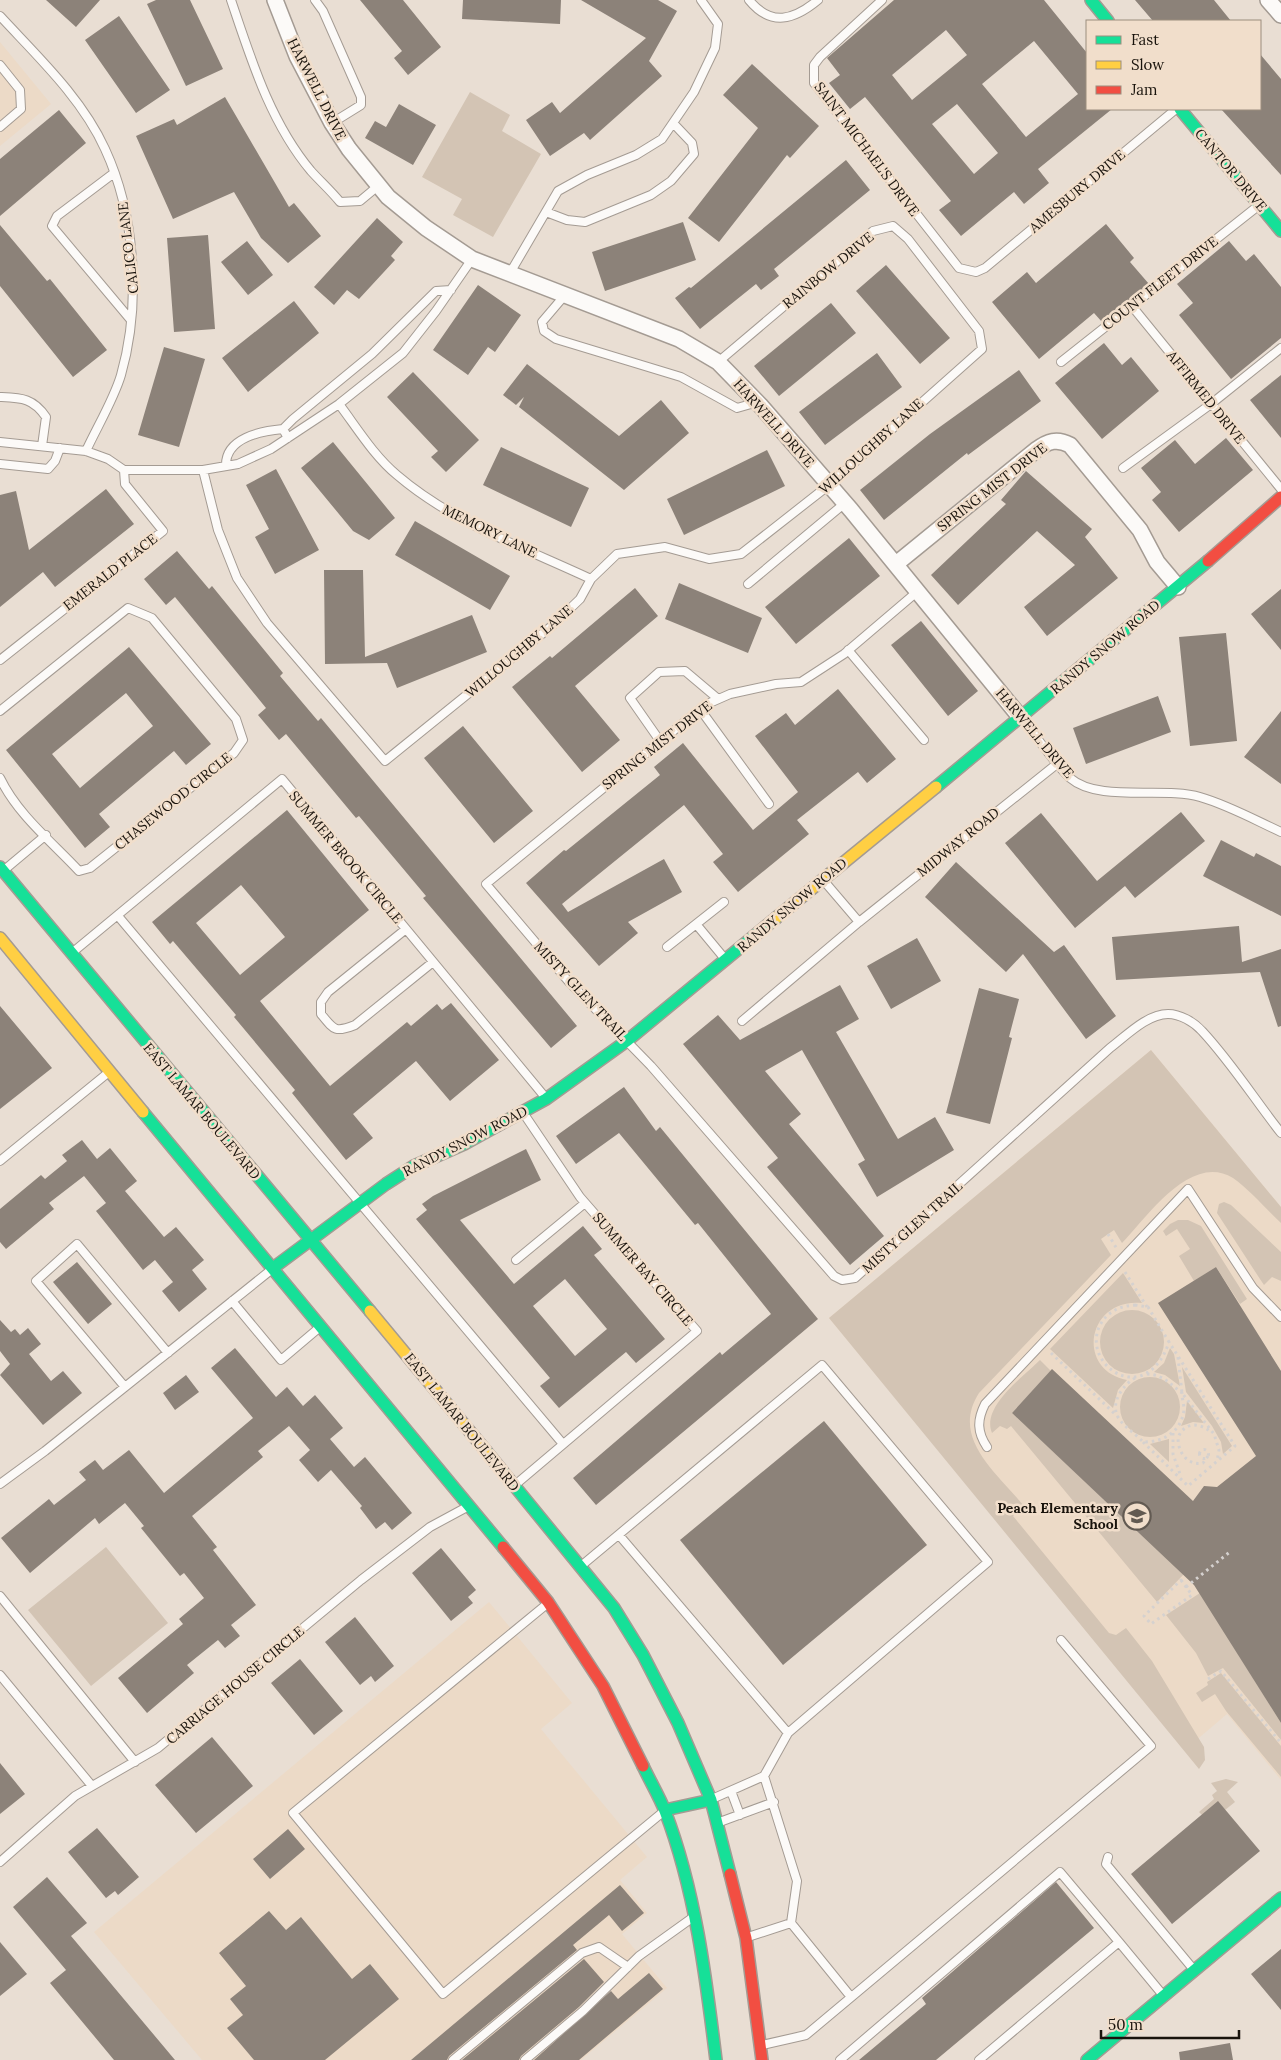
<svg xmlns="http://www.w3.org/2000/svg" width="1281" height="2060" font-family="Lora,serif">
<rect width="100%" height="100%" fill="#e9ded3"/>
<path fill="#ecdac7" d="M0,42L51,104L0,146Z
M1151,1050L1281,1207V1780L1227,1714L1187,1748L829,1318Z
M489,1602L572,1703L541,1729L647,1857L620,1880L647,1913L622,1934L667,1988L581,2060H202L94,1932Z"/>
<path fill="#d3c4b4" d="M470,92L510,115L502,131L541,154L493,237L453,215L462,199L422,177Z
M1151,1050L1281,1207V1223C1266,1209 1250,1190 1233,1178C1191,1152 1147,1217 1122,1243L1114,1230L1101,1239L1111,1255L979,1393C950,1438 997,1473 1024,1506L1013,1516L1109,1633L1116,1635L1126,1628L1152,1661L1204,1747L1205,1760L1199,1769L829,1318Z
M1224,1202L1231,1205L1281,1252V1281L1272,1277L1264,1285L1258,1276L1217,1213L1219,1204Z
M1178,1220H1188L1201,1226L1247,1299L1240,1304L1216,1267L1194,1281L1179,1256L1190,1249L1177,1229L1166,1236L1163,1231L1170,1224Z
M1123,1273L1142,1303C1088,1297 1074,1369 1127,1380L1118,1390L1113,1408L1050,1349Z
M1100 1342a32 32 0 1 1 64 0a32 32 0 1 1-64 0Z
M1170,1348L1174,1354L1180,1386L1165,1375L1154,1372L1164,1363Z
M1040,1360L1051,1371L1012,1413L1184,1574L1157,1602L1011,1426L1007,1429L1000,1426L992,1433C981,1407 1023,1377 1040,1360Z
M1182,1367L1232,1446L1223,1454L1221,1442L1212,1426L1186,1392Z
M1120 1407a30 30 0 1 1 60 0a30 30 0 1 1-60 0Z
M1187,1401L1204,1423L1193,1422L1181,1426L1185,1417Z
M1169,1439V1462L1150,1444Z
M106,1547L168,1623L91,1686L28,1610Z
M1200,1593L1281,1723V1740L1223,1668L1208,1676L1196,1653L1166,1615Z
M1221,1673L1281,1746V1777L1226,1711L1215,1694L1202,1702L1196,1693L1208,1685L1207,1682Z
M1226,1779L1238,1782L1227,1792L1235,1802L1225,1810L1202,1815L1199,1812L1214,1799L1212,1795L1217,1791L1211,1783Z"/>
<path fill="#8c8279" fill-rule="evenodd" d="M46,0H100L76,27Z
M156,0H190L223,69L186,86L147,4Z
M360,0H403L441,47L408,75L394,58L402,51Z
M463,0H561L560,24L462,19Z
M581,0H658L677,11L649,61L662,76L590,140L584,133L550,156L526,120L552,102L560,113L646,38Z
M894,0H1044L1087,53V109H1112L1038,169L1049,183L1024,204L1014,192L961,236L939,210L951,201L865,97L850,109L829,83L840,75L827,58ZM946,30L967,55L912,100L892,75ZM1034,41L1078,94L1026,137L982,84ZM957,104L998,153L974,174L932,124Z
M1135,0H1214L1231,21H1153Z
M119,16L170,90L136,113L85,40Z
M1260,54L1281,79V175L1221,109H1260Z
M752,64L819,126L790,158L787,155L719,242L688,218L758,128L723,95Z
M225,97L289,207L294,203L321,236L288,263L261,238L234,192L173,219L136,136L174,119L177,125Z
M399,104L436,125L413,165L365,138L375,121L386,127Z
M59,110L86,143L0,216V159Z
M846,160L870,190L774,269L779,276L761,290L756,284L700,329L675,298L689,287L691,288Z
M377,218L403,242L391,256L395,260L359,299L347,290L334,305L314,287Z
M683,222L696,260L605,291L592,252Z
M1106,224L1134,258L1130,262L1149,284L1102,322L1094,313L1039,359L992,302L1027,272L1036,283Z
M0,225L47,281L50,279L107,350L73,377L0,286Z
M208,235L215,329L174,332L167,238Z
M247,241L273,275L248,295L221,262Z
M1229,241L1246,261L1254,254L1281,287V338L1231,379L1179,315L1193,303L1177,284Z
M886,265L950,338L920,364L856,291Z
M478,285L521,315L495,352L488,347L468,375L433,350Z
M294,301L319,333L248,392L222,358Z
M831,303L856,333L779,396L754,366Z
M1104,343L1122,365L1131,357L1159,391L1102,439L1055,383Z
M164,347L205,359L179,447L138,435Z
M877,353L902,387L825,445L799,412Z
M527,364L619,436L661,400L689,433L624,490L519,407L524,397L516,405L503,395Z
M1019,370L1041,401L968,455L967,453L884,520L860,490L930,434Z
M413,372L479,440L446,472L431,457L438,451L387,397Z
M1281,375V438L1250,400Z
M1226,438L1253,470L1179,532L1152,500L1161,492L1141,468L1175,440L1195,464Z
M333,442L395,518L369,540L353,531L301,468Z
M501,447L589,488L571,527L483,485Z
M767,450L785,486L684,535L667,499Z
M276,469L319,550L275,574L255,537L269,529L246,485Z
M1026,471L1092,529L1085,537L1118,578L1047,636L1024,607L1075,565L1037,531L958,605L931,575L1006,504L1001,500Z
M106,489L134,524L55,587L43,572L0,607V495L16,491L29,550Z
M415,521L510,576L490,610L395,555Z
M849,538L880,576L796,644L765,607Z
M177,551L209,589L212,586L283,673L280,676L318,721L321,718L577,1026L551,1048L423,898L426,896L359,816L356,818L286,734L279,740L258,715L266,708L175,597L166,605L144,579Z
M324,570H363L365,657L472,615L487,652L397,688L387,663L325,664Z
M679,583L762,618L748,653L665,619Z
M635,588L658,616L575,686L620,740L582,772L512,687L550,656L552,658Z
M1281,589V650L1251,614Z
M921,621L978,691L948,716L891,645Z
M1226,633L1237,741L1190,746L1179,637Z
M129,647L211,744L186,765L174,751L99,814L110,827L85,848L6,750ZM126,693L153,726L80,788L52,754Z
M838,689L896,759L867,783L858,772L797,820L809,834L738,892L713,862L723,854L684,805L562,904L568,912L664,859L682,892L628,922L638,933L599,966L526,883L564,850L566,851L660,775L654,767L683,743L753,830L798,792L755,736L786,713L795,725Z
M1158,696L1171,732L1086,764L1073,728Z
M1281,711V784L1244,757Z
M463,726L533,811L494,843L424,758Z
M287,810L369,910L260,1001L330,1086L407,1022L411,1026L437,1004L442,1010L451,1003L499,1060L450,1101L416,1061L353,1114L373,1138L346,1160L292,1093L295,1090L234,1017L236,1015L173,941L170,944L152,922ZM241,885L285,937L240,975L196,923Z
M1181,812L1205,841L1135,898L1125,886L1075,928L1005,843L1041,813L1097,881Z
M1221,840L1254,857L1256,853L1281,866V916L1203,876Z
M956,862L1054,952L1064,945L1116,1016L1086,1039L1023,954L1006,972L925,897Z
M1239,926L1242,962L1281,949V1026L1278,1027L1260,972L1116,980L1112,937Z
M917,938L941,981L891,1009L867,966Z
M840,985L859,1019L836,1032L898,1139L935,1117L954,1150L877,1197L858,1164L865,1160L802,1050L765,1071L801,1114L789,1124L884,1236L850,1265L767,1167L778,1158L683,1044L718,1015L740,1040Z
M979,988L1019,999L1009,1037L1012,1038L990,1124L946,1113Z
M0,1006L52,1068L0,1109Z
M624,1087L656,1131L660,1127L818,1319L596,1505L573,1478L720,1352L722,1355L771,1314L698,1223L695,1225L619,1133L576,1164L556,1136Z
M82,1140L97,1159L110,1148L137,1181L125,1191L164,1237L176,1227L204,1260L192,1270L207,1289L179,1312L162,1291L173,1282L155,1260L143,1270L96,1211L106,1203L84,1176L49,1203L54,1209L6,1249L0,1242V1209L41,1175L45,1179L67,1161L62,1155Z
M526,1149L541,1180L460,1220L514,1284L583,1226L602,1249L594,1255L665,1339L636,1363L626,1352L559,1408L540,1386L550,1378L416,1219L427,1210L422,1204L433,1196ZM565,1279L607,1329L575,1356L533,1306Z
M77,1262L112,1304L88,1324L53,1282Z
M1216,1267L1281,1371V1723L1194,1585L1012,1413L1052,1369L1193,1501L1204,1486L1217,1487L1256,1456L1158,1303Z
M0,1320L11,1332L15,1329L20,1335L28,1328L41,1344L29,1354L51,1381L63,1371L82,1393L43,1425L0,1375L10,1364L0,1351Z
M235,1348L276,1397L287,1387L303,1406L315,1395L343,1428L330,1439L354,1467L365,1457L412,1513L392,1530L385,1522L376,1529L360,1508L362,1506L331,1470L318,1482L299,1460L310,1450L289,1426L258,1451L263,1457L192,1516L217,1547L213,1550L256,1605L231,1625L240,1636L225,1648L218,1640L187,1665L194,1673L147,1713L118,1678L183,1624L179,1619L204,1598L184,1573L180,1576L141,1528L144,1526L125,1503L99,1524L95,1518L30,1573L1,1538L49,1499L54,1505L86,1480L79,1472L95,1460L103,1470L129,1450L164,1493L253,1418L211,1368Z
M186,1375L199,1392L175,1410L163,1393Z
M824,1421L927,1545L783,1665L680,1540Z
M441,1548L476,1590L468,1597L473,1603L451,1621L412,1573Z
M355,1617L394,1666L375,1682L371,1676L360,1685L325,1642Z
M300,1659L343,1711L314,1735L271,1683Z
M212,1737L253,1786L196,1833L155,1785Z
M0,1763L25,1794L0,1814Z
M1218,1801L1260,1851L1172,1924L1131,1874Z
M97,1828L139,1877L118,1895L115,1891L106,1898L68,1852Z
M288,1829L305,1849L270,1879L253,1859Z
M47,1877L87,1923L71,1936L175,2060H114L50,1983L66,1970L13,1907Z
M1056,1882L1094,1928L936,2060H859L926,2004L922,1998Z
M620,1885L644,1913L622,1931L609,1915L573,1945L577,1950L449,2056L447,2060H411Z
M269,1911L286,1930L301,1917L352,1979L370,1964L399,1999L325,2060H254L227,2028L243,2015L230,1999L246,1986L219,1953Z
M0,1942L27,1974L0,1996Z
M1281,1949V2010L1251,1974Z
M584,1959L604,1982L579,2007L521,2056L519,2060H462Z
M649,1973L663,1989L579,2060H534L611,1991L618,1999Z
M1230,2043L1233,2060H1180L1179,2052Z"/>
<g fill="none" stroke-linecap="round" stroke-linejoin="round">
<g stroke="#a49b93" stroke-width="10">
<path id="lane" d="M231,0C251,59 270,122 311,171C320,181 331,191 340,202L360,201L378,186
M315,0L323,11L361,97V105L332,123
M749,0C771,27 794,20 818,0
M882,0L820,57L814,65V83L959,268L976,272L985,268L1176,109
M0,16C37,56 82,98 105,149C136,216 141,305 121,375C114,399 97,427 86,451
M0,65L20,90L21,109L0,127
M114,173L57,216L52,226L130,319
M546,212L567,220L585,222L651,195L671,181L694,154L692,143L673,123
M510,273L558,191L587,175L636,155L662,139L694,92L715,48L718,24L701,0
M565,295L542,322L544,331L556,339L681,377L737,408L758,402
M1131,305L1281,489
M1061,362L1258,206
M0,397C22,398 33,398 46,417L42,446
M339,404C357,428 374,456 397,475C453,523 525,548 591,579
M288,438L283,429L293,419L372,354L436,291L451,290
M0,442L86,451L108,459L124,470H203L238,464L271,449L339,404L403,353L436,311L472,259
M0,464L48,469L55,461L60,448
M226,466C225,438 261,431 283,429
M1123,468L1211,404L1281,348
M203,470L218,530L237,578L267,623L385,761L553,625L580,599L591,579L617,554L665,547L709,559L741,554L829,485L982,349L979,331L908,239L893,226L873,231L718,362
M748,584L845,503
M918,591L844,654L801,682L776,684L730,694L705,705L486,884L569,982L651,1066L834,1276L842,1280L855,1278L1110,1048C1126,1036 1147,1014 1168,1014C1180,1014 1194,1022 1202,1031C1231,1062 1255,1100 1281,1133
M848,650L924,740
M0,660L163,531L125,484L124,470
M700,709L769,804
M0,711L128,608L152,618L236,719L243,740L234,753L90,868L79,871C51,841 18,815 0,778
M1022,718C1036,736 1054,763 1070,778C1099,803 1164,786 1200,797C1228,805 1255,820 1281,832
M660,741L630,698L659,672L685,671L717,698
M3,871L46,835
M118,916L563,1444
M859,922L1058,763
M696,924L725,959
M406,929L328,992L321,1002V1014C334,1030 335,1033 355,1025L433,962
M667,947L724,902
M73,952L282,779L545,1097
M742,1021L859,922L824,881
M0,1161L109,1072
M516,1260L585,1203
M232,1301L281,1360L320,1327
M125,1387L36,1281L77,1244L168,1353
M987,1447C977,1432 977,1420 985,1404L1188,1189L1253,1288L1281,1317
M0,1484L45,1451L271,1270
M515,1485L697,1331L580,1197L524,1114
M619,1535L788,1733
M581,1566L822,1365L988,1562L788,1733L764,1776L712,1799
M0,1596L135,1762
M547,1604L293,1813L443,1994L663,1812
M0,1675L92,1786
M764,1776L797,1881L791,1923
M731,1791L740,1815
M717,1823L774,1802
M1108,1857L1106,1864L1194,1970
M0,1862L75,1796L158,1748L361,1580L430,1527L467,1507
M748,1937L791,1923L851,1997
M1119,1942L1162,1994
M762,2045L806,2035L1151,1746L1061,1640
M453,2060L582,1953L599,1947L628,1967
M525,2060L583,2011L639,1956L692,1918
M840,2060L1060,1872L1119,1942L979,2060"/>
</g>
<g stroke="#a49b93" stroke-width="18">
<path id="street" d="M275,0L297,56L332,123L349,149L388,197L426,228L472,259L679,339L718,362L760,405L851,510L1020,717
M1268,0L1281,15
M896,564L1036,450C1048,441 1057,438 1070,445L1140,530L1157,562L1178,587"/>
</g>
<g stroke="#a49b93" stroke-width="14">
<path id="fast" d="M1091,0L1108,21
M1180,109L1281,231
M936,787L1208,561
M0,867L370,1311
M143,1112L503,1547
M273,1268L386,1184L414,1166L464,1144L546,1099L628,1040L776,918
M486,1451L614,1608L643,1655L678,1723L711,1800L730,1874
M643,1766C650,1781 659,1796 665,1811C695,1889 706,1977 716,2060
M665,1810L711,1800
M1087,2060L1281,1898"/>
</g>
<g stroke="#a49b93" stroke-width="14">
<path id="slow" d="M776,918L936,787
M0,938L143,1112
M370,1311L486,1451"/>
</g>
<g stroke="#a49b93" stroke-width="14">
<path id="jam" d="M1208,561L1281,497
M503,1547L548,1602L603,1686L643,1766
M730,1874L746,1938L762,2060"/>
</g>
<path stroke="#d5d1cf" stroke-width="3" stroke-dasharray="2.5 4" stroke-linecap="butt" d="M1108,1234L1117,1249
M1125,1272L1147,1307
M1135,1305L1148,1307L1169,1342C1146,1410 1080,1365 1100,1325C1108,1311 1120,1306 1135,1305Z
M1051,1353L1117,1416
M1178,1357L1182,1393L1214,1434L1219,1450L1217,1461
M1135,1378C1124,1384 1111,1401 1117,1415C1121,1425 1136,1434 1143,1442C1164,1442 1181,1432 1184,1410C1184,1404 1182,1399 1182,1393C1170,1384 1164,1375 1147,1374
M1173,1433V1454L1181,1477
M1143,1442L1188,1486L1235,1446L1169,1342
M1199.5 1454a4.5 4.5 0 1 1 9 0a4.5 4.5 0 1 1-9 0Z
M1208,1456L1203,1463C1187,1466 1178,1452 1178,1438C1184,1422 1199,1422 1211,1432
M1181,1580L1192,1595L1151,1624L1144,1616Z
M1186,1587L1231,1551
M1208,1679L1221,1671L1281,1743"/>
<use href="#lane" stroke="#fcfaf8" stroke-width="8"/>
<use href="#street" stroke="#fcfaf8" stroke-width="15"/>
<use href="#fast" stroke="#16e098" stroke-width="11"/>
<use href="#slow" stroke="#ffcf43" stroke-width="11"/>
<use href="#jam" stroke="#f24e42" stroke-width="11"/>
</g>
<defs>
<g id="school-ring" transform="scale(1.4375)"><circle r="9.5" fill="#f1decb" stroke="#625a52" stroke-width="1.5"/><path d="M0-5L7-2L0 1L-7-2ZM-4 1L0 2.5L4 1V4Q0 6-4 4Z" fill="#625a52"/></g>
</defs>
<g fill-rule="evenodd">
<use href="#school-ring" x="1137" y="1516"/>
</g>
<g text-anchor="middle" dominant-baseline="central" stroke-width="5" stroke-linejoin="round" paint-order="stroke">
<g font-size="14" fill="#19130c" stroke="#f1decb">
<text transform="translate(317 89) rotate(63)">HARWELL DRIVE</text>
<text transform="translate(867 149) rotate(53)">SAINT MICHAEL'S DRIVE</text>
<text transform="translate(1231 170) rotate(50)">CANTOR DRIVE</text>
<text transform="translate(1077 191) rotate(-40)">AMESBURY DRIVE</text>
<text transform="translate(128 248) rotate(-97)">CALICO LANE</text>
<text transform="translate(828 270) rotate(-39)">RAINBOW DRIVE</text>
<text transform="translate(1160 283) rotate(-38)">COUNT FLEET DRIVE</text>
<text transform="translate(1206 397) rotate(51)">AFFIRMED DRIVE</text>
<text transform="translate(774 423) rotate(48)">HARWELL DRIVE</text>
<text transform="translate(871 446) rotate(-42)">WILLOUGHBY LANE</text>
<text transform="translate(992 487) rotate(-38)">SPRING MIST DRIVE</text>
<text transform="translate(490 531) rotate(26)">MEMORY LANE</text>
<text transform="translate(110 572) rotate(-38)">EMERALD PLACE</text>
<text transform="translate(1105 647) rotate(-40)">RANDY SNOW ROAD</text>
<text transform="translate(519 651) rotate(-40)">WILLOUGHBY LANE</text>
<text transform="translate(1035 733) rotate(50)">HARWELL DRIVE</text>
<text transform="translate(657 745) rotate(-38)">SPRING MIST DRIVE</text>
<text transform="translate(173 801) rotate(-39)">CHASEWOOD CIRCLE</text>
<text transform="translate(958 842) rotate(-39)">MIDWAY ROAD</text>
<text transform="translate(346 857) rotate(50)">SUMMER BROOK CIRCLE</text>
<text transform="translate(792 905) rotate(-40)">RANDY SNOW ROAD</text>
<text transform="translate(581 991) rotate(47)">MISTY GLEN TRAIL</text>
<text transform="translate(202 1111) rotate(50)">EAST LAMAR BOULEVARD</text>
<text transform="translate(465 1141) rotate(-27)">RANDY SNOW ROAD</text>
<text transform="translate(912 1227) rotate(-42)">MISTY GLEN TRAIL</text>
<text transform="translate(643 1269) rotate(49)">SUMMER BAY CIRCLE</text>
<text transform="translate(462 1422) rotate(51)">EAST LAMAR BOULEVARD</text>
<text transform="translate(235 1685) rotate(-40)">CARRIAGE HOUSE CIRCLE</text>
</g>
<g font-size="14" font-weight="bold" fill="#19130c" stroke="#f1decb" text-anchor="end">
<text x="1118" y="1508">Peach Elementary<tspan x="1118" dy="16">School</tspan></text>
</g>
</g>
<rect x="1086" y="20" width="175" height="90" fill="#f1decb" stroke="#9b8d7f"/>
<rect x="1096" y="36" width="25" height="8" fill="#16e098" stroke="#9b8d7f"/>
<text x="1131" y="45" font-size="15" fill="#19130c">Fast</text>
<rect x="1096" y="61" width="25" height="8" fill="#ffcf43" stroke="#9b8d7f"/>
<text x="1131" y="70" font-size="15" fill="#19130c">Slow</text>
<rect x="1096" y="86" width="25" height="8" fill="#f24e42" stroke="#9b8d7f"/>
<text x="1131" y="95" font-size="15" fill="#19130c">Jam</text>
<path d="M1101 2030v8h138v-8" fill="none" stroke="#19130c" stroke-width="2.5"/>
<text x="1108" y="2030" font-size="15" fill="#19130c" stroke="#f1decb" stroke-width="4" paint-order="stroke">50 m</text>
</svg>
